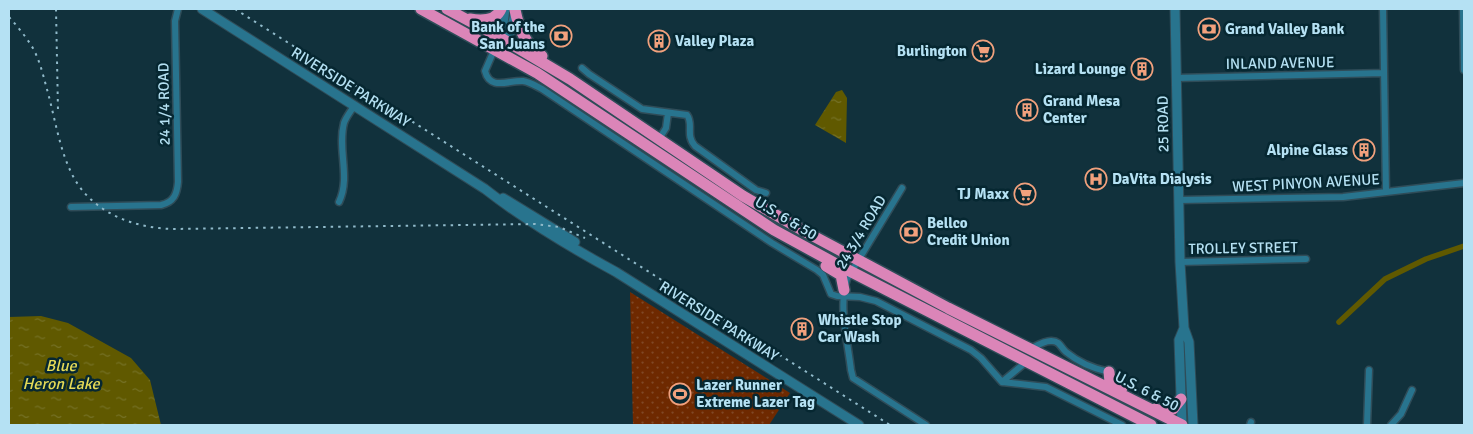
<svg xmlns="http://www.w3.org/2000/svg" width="1473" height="434" font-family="Signika,sans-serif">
<defs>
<pattern id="park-dots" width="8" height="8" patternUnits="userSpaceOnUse" patternTransform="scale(1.25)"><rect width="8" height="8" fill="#6e2900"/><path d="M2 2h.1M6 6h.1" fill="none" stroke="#804826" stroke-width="1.8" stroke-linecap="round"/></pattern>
<pattern id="water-ripples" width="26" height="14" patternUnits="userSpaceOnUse" patternTransform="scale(1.25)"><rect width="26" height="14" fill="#605900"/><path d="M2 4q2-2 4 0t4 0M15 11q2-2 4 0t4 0" fill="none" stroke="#757126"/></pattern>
</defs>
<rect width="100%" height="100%" fill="#11313c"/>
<path fill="url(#park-dots)" d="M630,292L790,393L769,425H633Z"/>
<path fill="#6e2900" d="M680,379L693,387L682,404L672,397L673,390Z"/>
<path fill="url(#water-ripples)" d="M842,90L847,98L846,143L815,125L836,92Z
M41,316L68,323L131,358L150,380L161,425H9V317Z"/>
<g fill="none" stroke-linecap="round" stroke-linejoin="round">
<path stroke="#605900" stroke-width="5.5" d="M1339,322L1385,279L1426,259L1464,246"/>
<g stroke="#2f4c58" stroke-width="9">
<path id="street" d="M1383,9L1386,192
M1463,9L1464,70
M495,48L485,71C490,91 509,80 523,81C530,82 536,86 542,89L772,243L817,270L823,275L831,294L837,296L860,297L876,301L971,350L981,358L1002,382L1046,387L1122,425
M582,68L589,74L642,109L687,115C694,124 685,135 695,146L756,190L766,193
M1176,78L1384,73
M659,139L666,128L668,113
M902,188L847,279C838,305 848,343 851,370L853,378L926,425
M1179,200L1343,197L1464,183
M339,202C351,177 337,149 344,123C346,117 351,111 354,106
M71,207L161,205C174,202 177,194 178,182L175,21L178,9
M1180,262L1306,259
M1030,349C1036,346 1045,340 1052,341C1060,341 1061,348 1066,352C1078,362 1095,369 1109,372
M1002,382L1026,362
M1250,425L1251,422
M1367,425L1369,370
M1391,425L1401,414L1412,390"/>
</g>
<g stroke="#2f4c58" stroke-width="11">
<path id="secondary" d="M202,9L485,189C526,221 570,247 616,272L859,425
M1175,9L1180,262L1184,328L1189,342L1193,425
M501,38L511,31L515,14
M495,48L501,38L505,9
M503,198L575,242
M1182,425L1179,340L1184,328"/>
</g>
<g stroke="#2f4c58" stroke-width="14">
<path id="highway" d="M421,9L537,73L774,230L840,266L1151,425
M447,9L501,38L570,79L743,196L802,230L948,308L1182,425
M515,10C519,29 525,44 542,56
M470,19C482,21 496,21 501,9
M826,266L841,275L844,290
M1109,372L1110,382L1122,388
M1155,409L1162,411L1173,409L1181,399"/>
</g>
<use href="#street" stroke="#28748e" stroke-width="6"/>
<use href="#secondary" stroke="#28748e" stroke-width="9"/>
<use href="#highway" stroke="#db85b8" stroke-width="11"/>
<path stroke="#90baca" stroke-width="2" stroke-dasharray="2.5 5" stroke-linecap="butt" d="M56,9L58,111
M235,9L890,425
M9,17C18,27 27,38 34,50C41,64 44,79 48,93C55,119 59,146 70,170C88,211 131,228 173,229L535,224L559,227L585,238"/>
</g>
<defs>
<g id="bank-ring" transform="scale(1.125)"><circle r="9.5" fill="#062731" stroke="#f1a17d" stroke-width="1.5"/><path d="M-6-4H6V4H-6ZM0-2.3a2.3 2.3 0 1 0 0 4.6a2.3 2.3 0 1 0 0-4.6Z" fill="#f1a17d"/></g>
<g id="building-ring" transform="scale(1.125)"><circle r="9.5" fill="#062731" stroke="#f1a17d" stroke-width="1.5"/><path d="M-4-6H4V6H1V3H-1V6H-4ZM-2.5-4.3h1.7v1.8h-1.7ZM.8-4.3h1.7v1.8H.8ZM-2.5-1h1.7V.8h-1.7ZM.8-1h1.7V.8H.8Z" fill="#f1a17d"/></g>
<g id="supermarket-ring" transform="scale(1.125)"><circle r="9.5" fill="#062731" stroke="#f1a17d" stroke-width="1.5"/><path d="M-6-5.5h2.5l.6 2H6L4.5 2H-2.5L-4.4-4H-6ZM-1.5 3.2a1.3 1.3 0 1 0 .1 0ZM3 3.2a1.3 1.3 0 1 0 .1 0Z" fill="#f1a17d"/></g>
<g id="hospital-ring" transform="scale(1.125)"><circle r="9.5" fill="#062731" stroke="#f1a17d" stroke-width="1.5"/><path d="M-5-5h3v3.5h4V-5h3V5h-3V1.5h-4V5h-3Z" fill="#f1a17d"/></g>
<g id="stadium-ring" transform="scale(1.125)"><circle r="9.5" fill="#062731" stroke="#f1a17d" stroke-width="1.5"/><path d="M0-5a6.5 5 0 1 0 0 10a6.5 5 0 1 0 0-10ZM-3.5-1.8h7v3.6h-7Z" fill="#f1a17d"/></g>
</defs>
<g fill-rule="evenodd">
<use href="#bank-ring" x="1209" y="29"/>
<use href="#bank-ring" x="561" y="36"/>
<use href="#building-ring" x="659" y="41"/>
<use href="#supermarket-ring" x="983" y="51"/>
<use href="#building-ring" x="1142" y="69"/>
<use href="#building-ring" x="1027" y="110"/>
<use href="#building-ring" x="1364" y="150"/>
<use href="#hospital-ring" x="1096" y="179"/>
<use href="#supermarket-ring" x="1025" y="194"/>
<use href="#bank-ring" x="911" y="232"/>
<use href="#building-ring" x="802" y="329"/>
<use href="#stadium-ring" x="680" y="394"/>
</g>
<g text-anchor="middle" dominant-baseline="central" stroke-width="5" stroke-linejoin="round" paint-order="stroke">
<g font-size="15" font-weight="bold" fill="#b5e1f3" stroke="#062731" text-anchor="start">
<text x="545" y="27" text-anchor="end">Bank of the<tspan x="545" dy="17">San Juans</tspan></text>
<text x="1225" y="29">Grand Valley Bank</text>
<text x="675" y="41">Valley Plaza</text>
<text x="967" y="51" text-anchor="end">Burlington</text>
<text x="1126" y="69" text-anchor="end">Lizard Lounge</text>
<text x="1043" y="101">Grand Mesa<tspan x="1043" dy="17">Center</tspan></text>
<text x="1348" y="150" text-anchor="end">Alpine Glass</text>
<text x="1112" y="179">DaVita Dialysis</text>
<text x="1009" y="194" text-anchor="end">TJ Maxx</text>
<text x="927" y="223">Bellco<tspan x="927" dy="17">Credit Union</tspan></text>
<text x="818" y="320">Whistle Stop<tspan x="818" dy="17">Car Wash</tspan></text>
<text x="696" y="385">Lazer Runner<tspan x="696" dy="17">Extreme Lazer Tag</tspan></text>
</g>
<g font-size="15" fill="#b5e1f3" stroke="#062731">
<text transform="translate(1280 63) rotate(-1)">INLAND AVENUE</text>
<text transform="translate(351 87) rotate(32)">RIVERSIDE PARKWAY</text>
<text transform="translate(164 104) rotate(-91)">24 1/4 ROAD</text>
<text transform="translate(1163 124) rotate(-91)">25 ROAD</text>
<text transform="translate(1306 183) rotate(-3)">WEST PINYON AVENUE</text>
<text transform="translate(786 218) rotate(31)">U.S. 6 &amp; 50</text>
<text transform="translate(861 232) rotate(-59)">24 3/4 ROAD</text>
<text transform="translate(1243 248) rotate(-1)">TROLLEY STREET</text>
<text transform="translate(719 321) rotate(32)">RIVERSIDE PARKWAY</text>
<text transform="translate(1147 391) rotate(27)">U.S. 6 &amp; 50</text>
</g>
<g font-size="16" font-style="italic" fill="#e6db57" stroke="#062731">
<text x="61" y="366">Blue<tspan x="61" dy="18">Heron Lake</tspan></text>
</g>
</g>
<rect width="1473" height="434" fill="none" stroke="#b5e1f3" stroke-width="20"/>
</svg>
